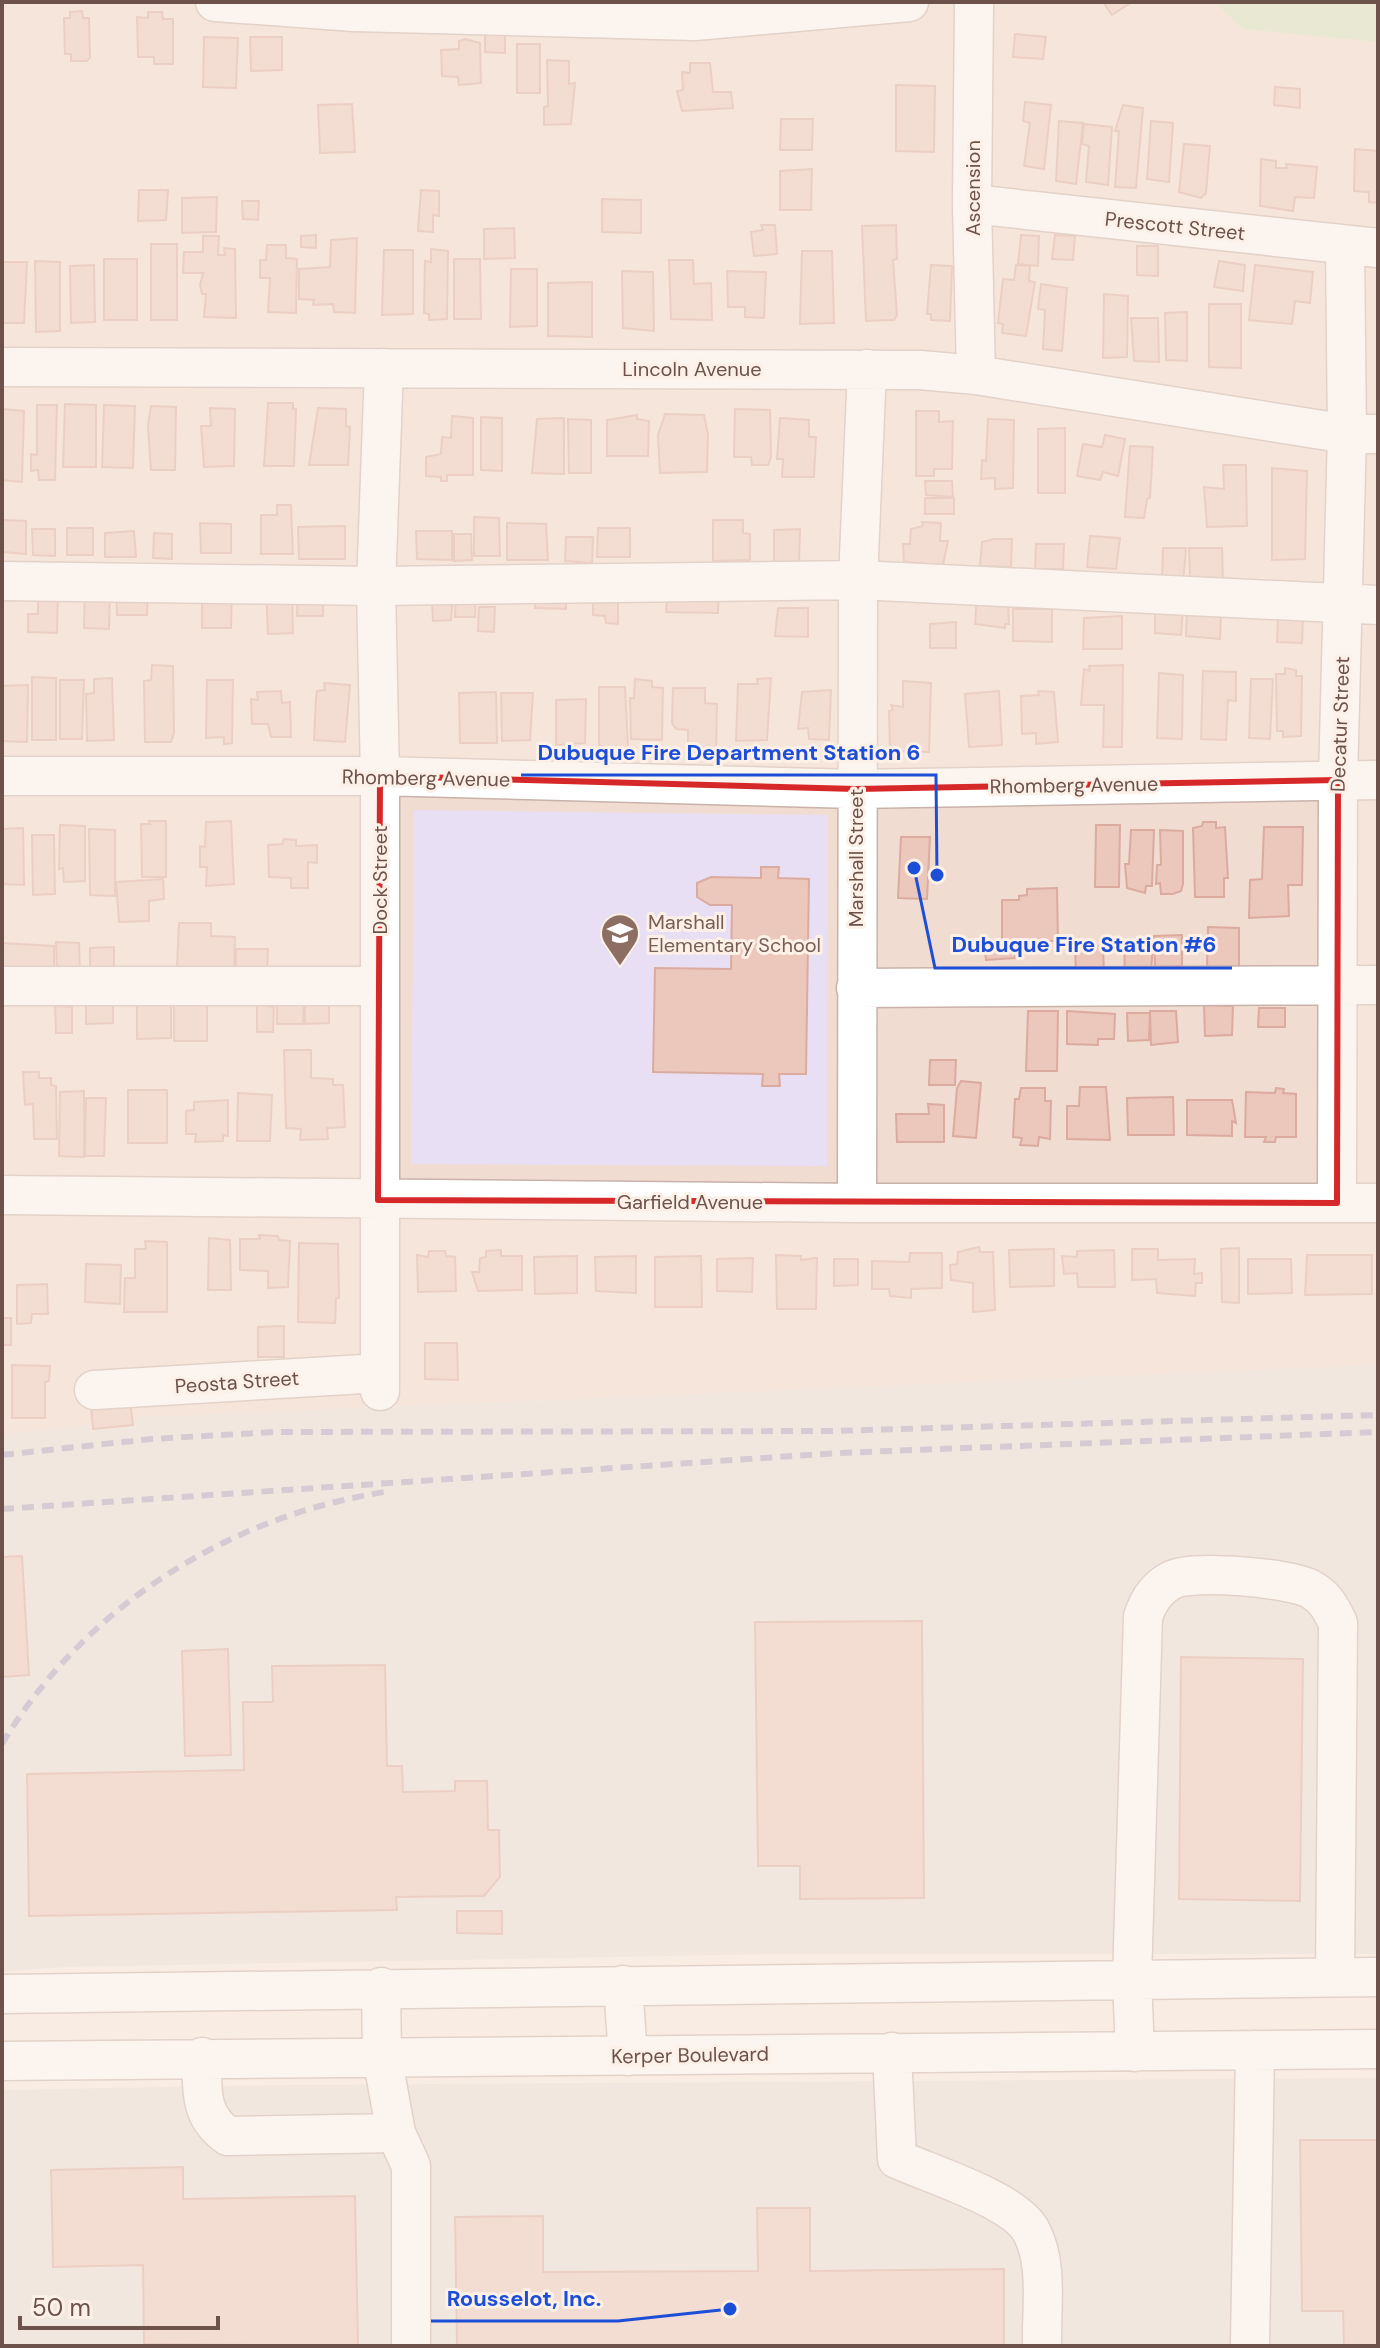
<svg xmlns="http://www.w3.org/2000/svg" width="1380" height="2348" font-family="'DM Sans',sans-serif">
<rect width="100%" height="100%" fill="#f9ece2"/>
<path fill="#f0dcd1" d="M2,2H1214L1243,29L1378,39V1365L145,1417L2,1435Z"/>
<path fill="#e8e0dc" d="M1378,1365V1954H781L66,1967L2,1972V1435L145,1417Z
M1378,2078V2346H2V2090L276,2085Z"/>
<path fill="#e9dff5" d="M414,810L828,815L827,1166L411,1164Z"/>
<path fill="#d6e4c2" d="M1214,2H1378V42L1243,29Z"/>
<path fill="#ebc7bc" stroke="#dcab9f" stroke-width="2" d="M1103,2H1132L1112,15Z
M82,11L83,18H89L90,57L87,61H71V54H65L64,18H70V12Z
M148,12H162L163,19H173V64H154V57H138L137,17L148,18Z
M505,24V53L485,52V25Z
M1015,34L1046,37L1043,59L1013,57Z
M204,37L238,38L236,88L203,87Z
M250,37H282V70L251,71Z
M465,39L480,43L481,83L459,85L458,77L442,76L441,50L459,49V41Z
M517,44H540V93H517Z
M547,60L569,61V84L575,83L571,124L544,125V107L548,106Z
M690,63H710L713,92H731L733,108L682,111L677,91L683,90L682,72L690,73Z
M896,85L935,86L934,152L896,151Z
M1275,87L1300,89V108L1274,105Z
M1025,102L1051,105L1044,169L1024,166L1030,123L1023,121Z
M352,104L355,152L320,153L318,105Z
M1123,105L1143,108L1136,188L1115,187L1119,131H1115Z
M781,119H813L812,150H780Z
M1059,121L1083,123L1076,184L1056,181Z
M1151,121L1173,123L1169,182L1147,179Z
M1084,124L1112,127L1108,185L1086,182L1089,146L1082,144Z
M1184,144L1210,146L1206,193L1201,198L1179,192Z
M1355,149L1378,151V203L1369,202V192L1354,191Z
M1261,159L1276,161V168H1287L1286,164L1317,167L1314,198L1295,197L1293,211L1260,206Z
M812,169L811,210H780V171Z
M139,190H168L166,220L138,221Z
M421,190L439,191V216L433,215V232L418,231Z
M217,197L216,232L182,233V198Z
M602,199L641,200V233L602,232Z
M242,201H259L258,220L243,219Z
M761,225H775L777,254L754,256L751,232L763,230Z
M896,225L897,259L893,260L897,315L894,320L866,321L862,226Z
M514,228L515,258L484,259V229Z
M316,235V248L301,247V236Z
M1021,235L1039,236L1038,266L1018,264Z
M1055,235L1075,236L1073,260L1052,259Z
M203,236H219L218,255H225L224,248L235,249L236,318L204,317L206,294H202L200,285L203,273H183L184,252H203Z
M357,238L355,313L334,312L333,304L313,305L314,300L299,299V269L330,267L331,240Z
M151,244H177V320H151Z
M267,245H286V258L297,259L296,313L268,312L270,278H260V260H266Z
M1137,246H1158V276L1137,275Z
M431,249L448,251L447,319L429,320V314L424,313L425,261L431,262Z
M384,250H413V314L382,315Z
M802,251H832L834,323L800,324Z
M104,259H137V320H104Z
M454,259H480L481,319H454Z
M669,260H693L694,284L711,283L712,320L671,319Z
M35,261L60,262V331L36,332Z
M1219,261L1245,265L1243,291L1214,287Z
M2,262H27L24,323H2Z
M94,265L95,322L71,323L70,266Z
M931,265L952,266L950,321L931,320V314H927Z
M1016,265L1030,266L1029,281L1035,282L1026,336L1002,333L1003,324L998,323L1003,279L1014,280Z
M1255,265L1313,272L1310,303L1295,301L1292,324L1249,320Z
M511,269H537V326L510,327Z
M622,271L653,272L654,331L623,328Z
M727,271L766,272L764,318L745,317V307H728Z
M592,282V337L548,336V283Z
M1041,284L1067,288L1062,351L1043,349L1045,310L1038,309Z
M1104,294L1128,296L1127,357L1103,358Z
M1209,304H1241V368L1209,367Z
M1187,312V361L1166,360L1165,313Z
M1131,318H1158L1159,362L1134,361Z
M268,403H293V409H296L294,466H264Z
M65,404L96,405V467H63Z
M37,405H57L55,480H39L38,470L31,471V454L37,455Z
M104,405L135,406L133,468L102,467Z
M151,406L176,407L175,470H151L148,426Z
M210,408L235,409L234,466L204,467L201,426H211Z
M318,408L346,409V426L350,427L348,465H309Z
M2,409L24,411L22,482L2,480Z
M735,409L770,410L771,457L768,465H752L751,457H734Z
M916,411H939V422L953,421L952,469H934V476H916Z
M665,414L704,415L708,435L707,472L660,473L658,435Z
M637,415V419L649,421L648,456H607V420Z
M452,416L473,418V475H447V481H441V477L426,476V457L441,454L442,437L451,438Z
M481,417L502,418V471L481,470Z
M564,418V474L532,473L537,419Z
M780,418L809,420V437H816L814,477H782L783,459H777Z
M568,419L591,420V473H569Z
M988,419L1014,420L1013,488L995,489V478L981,479L982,460L986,461Z
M1065,428V493H1038V429Z
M1105,435L1125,439L1118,476L1103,472L1100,480L1077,476L1083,444L1102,447Z
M1130,446L1153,447L1150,498L1147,499L1144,518L1125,517Z
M1223,465H1246L1247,526L1207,527L1204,487L1224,489Z
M1272,468L1307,471L1305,559L1272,560Z
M925,481H952L953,497L926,495Z
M925,498H954V514H925Z
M277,505H291L293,554H261V515H277Z
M474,517L499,518L500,556H474Z
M2,520L26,521V554L2,552Z
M713,520H743V533L750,534V560L713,561Z
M922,522L941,523L940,541H948L943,565L904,562L903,544H910L911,529L923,526Z
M200,523L231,524V553H201Z
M507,523L546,524L548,560H507Z
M345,526V559H299L298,527Z
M67,528H93V555H67Z
M598,528H630V557H597Z
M32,529H55V556L33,555Z
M800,529L799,564L774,563V530Z
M134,531L136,557H105V533Z
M416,531H452V560L417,559Z
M154,533L172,534V559L153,558Z
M454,534H471L472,560L454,561Z
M1090,536L1120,538L1116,569L1087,567Z
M566,537H593L592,563L565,561Z
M994,539H1012L1011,567L980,566L982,542Z
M1036,544H1064L1063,569H1035Z
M1163,548H1186L1183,584L1162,583Z
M1189,548H1222L1223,582H1190Z
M85,584L110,585L109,629L84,628Z
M116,585L148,586L147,615H117Z
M454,585L451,620L433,621L432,603Z
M536,587H566V609L535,608Z
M618,587V624L606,623L605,616L593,615V589Z
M266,588H292L293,633L268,634Z
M298,588L323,589V616H297Z
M38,589H58L57,633L28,632V614H38Z
M668,589H719L718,613L666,612Z
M202,591H232L231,628H202Z
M456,592H476L475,617H455Z
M977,596L1008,598L1009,624H1005V628L975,624Z
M479,607H495L494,632L478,631Z
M778,608H808V637L775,636Z
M1155,608L1183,609L1181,635L1155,633Z
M1013,609H1052V642L1013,641Z
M1187,610L1221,612L1220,639L1186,636Z
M1122,616V649H1083L1084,618Z
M1278,618H1303L1302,643L1277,642Z
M956,622V648H930V624Z
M152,665L173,666L174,733L171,742H145L144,681L151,680Z
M1123,665L1122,747H1103L1104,705H1081L1084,669L1090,671L1089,666Z
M1285,668L1296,670V676H1302L1301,736L1283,737V731H1277L1276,674H1285Z
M1203,671L1236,672V701L1228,700L1226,740L1201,739Z
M1159,673L1183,675L1182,739L1157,738Z
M32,677L56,678V740H32Z
M112,678L114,740L87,741L86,694L94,693V679Z
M771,678L767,740L736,741L738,684H758L757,679Z
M635,679L652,681V687L663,688L662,740L631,739L630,698H634Z
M1251,679H1273L1270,739L1249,738Z
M60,680H84L82,739H60Z
M207,680H233L232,743L224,744V737L206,738Z
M903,681L931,683L929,752L890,751L889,711L893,710L891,705L903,707Z
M324,683L350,685L345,742L314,740L316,698L317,691L325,690Z
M28,685L27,742L2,741V686Z
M599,687H625L628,747L624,751L599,746Z
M673,688H705V703L717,704L716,751L688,752V730L676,729L672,723Z
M831,690L829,740L809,739L808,728L798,729L802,692Z
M281,691L282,703L290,702L291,737H271L268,724H252L251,699L258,700L257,692Z
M999,691L1002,745L969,747L965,694Z
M1038,691L1054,692L1058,742L1036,744V733L1022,734L1021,696L1039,695Z
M496,692L497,743H460L459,693Z
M501,693H533L530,740L502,741Z
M586,699L585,743L556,745V700Z
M149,821H166V877H142L141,824H150Z
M231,821L234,884L206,886L207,867H200V846L205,847L206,822Z
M1203,822H1216V828L1225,827L1228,878H1224V897H1195L1193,828L1202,826Z
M60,825L85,826V881L64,882L63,868L59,869Z
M1096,825H1120L1119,887H1095Z
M1264,827H1303L1302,885H1288L1289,916L1249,918L1250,880L1262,879Z
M23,828L24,885L2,884V829Z
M89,829L115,830V896L90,895Z
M1131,830H1154L1152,886H1146L1145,893L1127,888L1125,864H1129Z
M1160,830L1183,831V884L1181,891L1173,894H1161L1160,883L1156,884L1157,865H1161Z
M32,835H54L55,894L33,895Z
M901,837H930L927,899L898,898Z
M284,839L296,840V846L317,845V863L308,862V888H291V878L269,877L268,845L282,844Z
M761,867H779L778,878L809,879L806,1074H779L780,1086H762L763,1074L653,1072L655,968L731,969L732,905H710L697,897V883L711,877L761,878Z
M163,879L164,899L149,901V921L119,922L116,882Z
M1057,888L1058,941H1015V958L986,960L984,940L1002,941V900H1019V896L1027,895V889Z
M179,923H211V936L235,937L234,969L177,967Z
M1208,927L1239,928V967H1207Z
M1182,935V966L1155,967L1154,936Z
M56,942L79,943L80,973H57Z
M2,943L54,946V972L2,974Z
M1124,943H1153L1151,973H1125Z
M1103,946L1104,976L1076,977L1075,947Z
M114,947V970H90V948Z
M236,949H268L267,973L236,972Z
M329,997V1023L305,1024V998Z
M277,999H304L303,1024H277Z
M86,1000L113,1001V1023L86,1024Z
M171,1002V1038L137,1039V1003Z
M174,1004H207V1041H174Z
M257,1005L274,1007L273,1032H257Z
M1204,1005L1233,1006L1232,1035L1205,1036Z
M55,1006L72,1007V1033H56Z
M1259,1008H1285V1027H1258Z
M1028,1011H1058L1057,1071H1026Z
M1067,1011L1115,1014L1114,1039H1098V1045L1067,1044Z
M1150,1011H1176L1178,1042L1151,1045Z
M1127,1013H1150L1149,1040L1128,1041Z
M284,1050H311V1078L333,1079V1085H343L345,1127L327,1128L328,1139L300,1140L301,1129L286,1128Z
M930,1060H956L955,1085H929Z
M23,1072H39V1078H51V1085L56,1086L57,1139H34L33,1104L25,1105Z
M961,1081L981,1083L976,1138L953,1136L957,1088Z
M1080,1087H1106L1110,1140L1067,1139V1106H1079Z
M1021,1088H1045V1101H1051L1050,1139L1039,1137L1038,1146L1020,1145L1022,1138L1013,1137L1015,1099H1019Z
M1276,1088L1284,1089L1283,1093L1296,1094V1137H1276L1275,1142H1264L1266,1137H1245L1246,1092L1275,1093Z
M128,1090H167V1143H128Z
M84,1091V1157L59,1156L60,1092Z
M238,1093L272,1095L270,1141H237Z
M1173,1097L1174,1135H1128L1127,1098Z
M86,1098H106L104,1156H85Z
M228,1100V1136L223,1135V1141L195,1142L196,1134H186V1111L194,1110V1102Z
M1187,1100H1232L1236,1123L1232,1121V1136L1187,1135Z
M928,1104L944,1105V1142H897L896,1114H929Z
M259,1235L278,1236L279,1240L290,1241L288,1287L268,1288V1271L240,1270V1239H260Z
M209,1238L230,1240L231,1290H208Z
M145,1241L167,1242V1312H124L125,1278H135V1249H146Z
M299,1243L338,1244L339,1298H336L335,1323L298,1322Z
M979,1247L980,1252H993L995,1310L973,1312V1283L951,1280L950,1265L957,1264L958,1252Z
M1239,1248V1303L1222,1302L1221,1249Z
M1054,1249V1286L1010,1287L1009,1250Z
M1132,1249H1158V1260L1195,1259L1194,1274L1202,1273V1283H1196L1195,1296L1157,1293L1156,1279L1132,1280Z
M501,1250V1256H522V1290L478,1291L472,1272H479L480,1258L486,1257V1251Z
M1114,1250L1115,1287H1078L1077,1273L1064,1274L1062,1256L1077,1257V1251Z
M429,1251H445L446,1256L455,1257L456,1291L418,1292L417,1255L428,1257Z
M910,1253H942V1288L911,1289V1298L890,1296L889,1289H872V1261L909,1262Z
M776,1255L801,1256V1260L817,1258L816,1309H777Z
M1307,1255H1372V1294L1305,1295Z
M577,1256V1293L535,1294L534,1257Z
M636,1256V1293L596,1291L595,1257Z
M701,1256L702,1307H655V1257Z
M753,1258L752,1292L717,1291V1259Z
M834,1259H858V1285L834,1286Z
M1248,1259H1291L1292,1293L1248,1294Z
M86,1264L121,1265L120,1304L85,1302Z
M47,1284L48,1314H32L31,1323L17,1324V1285Z
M2,1318H11V1345H2Z
M284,1326V1357H258V1327Z
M425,1343H457L458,1380L425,1379Z
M12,1365L50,1366L49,1381L45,1382V1418H12Z
M130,1400L133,1425L93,1429L91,1406Z
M22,1556L29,1675L2,1677V1557Z
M922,1621L924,1898L800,1899V1866H758L755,1622Z
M228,1649L231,1755L185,1756L182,1651Z
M1181,1657L1303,1659L1300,1901L1179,1899Z
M385,1665L387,1766H402L403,1792L455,1791V1781H487L488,1830H499L500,1877L484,1896L396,1897L397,1910L29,1916L27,1774L244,1770L243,1702H273L272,1666Z
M457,1911H502V1934L457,1933Z
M1300,2140H1378V2346H1344L1343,2311H1302Z
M183,2167V2199L355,2196L358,2346L144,2344L143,2265L53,2267L51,2170Z
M757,2208H810V2271L1004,2269V2346H457L455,2217L543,2216V2272L758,2271Z"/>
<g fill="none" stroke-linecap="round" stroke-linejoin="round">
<g stroke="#c8b2aa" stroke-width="41">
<path id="minor" d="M215,2L354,12L695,21L909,2
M974,2L972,204L976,375
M972,204L1378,248
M2,367L920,370L976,375L1347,434H1378
M2,581L376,586L858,580L1378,605
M2,776H380L856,789L1378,780
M2,986H379
M856,988L1378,985
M2,1195L857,1203H1378
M857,1203L858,580L867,369
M1337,1203L1338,780L1347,434L1345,245
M94,1390L380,1373
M380,1391V776L376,586L384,368
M623,1985L628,2056
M381,1987L382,2056L396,2133L411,2166V2346
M2,1994L1378,1977
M892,2052L897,2159C930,2174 1015,2200 1031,2231C1049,2263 1041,2311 1042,2346
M1135,2052L1132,1979L1143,1617C1148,1601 1156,1588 1172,1580C1192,1569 1293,1578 1312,1590C1326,1598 1331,1609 1338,1623L1335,1977
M202,2057C202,2089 199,2116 228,2136L396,2133
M2,2061L1378,2049
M1250,2346L1255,2050"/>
</g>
<use href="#minor" stroke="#fff" stroke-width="38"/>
<path stroke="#ada3c0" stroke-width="6" stroke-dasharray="12 8" stroke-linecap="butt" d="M2,1455L151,1439L275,1432L833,1431L1378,1415
M2,1509L838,1453L1378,1432
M2,1744C85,1605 232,1514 391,1491"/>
</g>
<path d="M0 0H1380V2348H0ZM380,776L856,789L1338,780L1337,1203L378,1200Z" fill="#f9ece2" fill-opacity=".55" fill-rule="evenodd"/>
<path fill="none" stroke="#d62828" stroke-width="6" stroke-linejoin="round" d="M380,776L856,789L1338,780L1337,1203L378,1200Z"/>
<defs>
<g id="school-pin" transform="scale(2)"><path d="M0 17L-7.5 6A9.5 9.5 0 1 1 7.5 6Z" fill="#8d6e63" stroke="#fcf0e7"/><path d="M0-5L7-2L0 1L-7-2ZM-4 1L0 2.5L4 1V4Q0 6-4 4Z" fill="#fff"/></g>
</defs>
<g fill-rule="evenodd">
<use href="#school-pin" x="620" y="933"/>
</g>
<g text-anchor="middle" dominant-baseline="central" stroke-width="6" stroke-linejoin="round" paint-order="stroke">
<g font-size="20" fill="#6d514b" stroke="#fcf0e7">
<text transform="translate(973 188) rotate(-90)">Ascension</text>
<text transform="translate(1175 226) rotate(6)">Prescott Street</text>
<text x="692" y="369">Lincoln Avenue</text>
<text transform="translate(1340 724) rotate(-88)">Decatur Street</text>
<text transform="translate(426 778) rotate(1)">Rhomberg Avenue</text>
<text transform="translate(1074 785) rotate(-1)">Rhomberg Avenue</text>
<text transform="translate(856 858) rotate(-90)">Marshall Street</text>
<text transform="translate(380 880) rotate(-90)">Dock Street</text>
<text x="690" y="1202">Garfield Avenue</text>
<text transform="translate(237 1382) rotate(-4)">Peosta Street</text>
<text transform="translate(690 2055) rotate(-1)">Kerper Boulevard</text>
</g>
<g font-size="20" fill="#785e54" stroke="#fcf0e7" text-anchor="start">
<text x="648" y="922">Marshall<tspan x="648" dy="23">Elementary School</tspan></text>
</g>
</g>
<path fill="none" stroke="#1d4ed8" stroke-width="3" d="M937 875L936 775H521M914 868L935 968H1232M730 2309L618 2321H431"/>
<g fill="#1d4ed8" stroke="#fcf0e7" stroke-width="3">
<circle cx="937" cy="875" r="8"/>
<circle cx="914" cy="868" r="8"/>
<circle cx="730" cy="2309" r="8"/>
</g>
<g font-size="22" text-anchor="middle" font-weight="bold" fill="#1d4ed8" stroke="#fcf0e7" stroke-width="6" stroke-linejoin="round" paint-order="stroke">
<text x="729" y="760">Dubuque Fire Department Station 6</text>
<text x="1084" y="952">Dubuque Fire Station #6</text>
<text x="524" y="2306">Rousselot, Inc.</text>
</g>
<rect width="1380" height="2348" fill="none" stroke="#6d514b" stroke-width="8"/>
<path d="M20 2316v12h198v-12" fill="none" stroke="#6d514b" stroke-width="4"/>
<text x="32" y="2316" font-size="24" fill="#6d514b" stroke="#fcf0e7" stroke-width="6" paint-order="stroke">50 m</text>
</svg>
